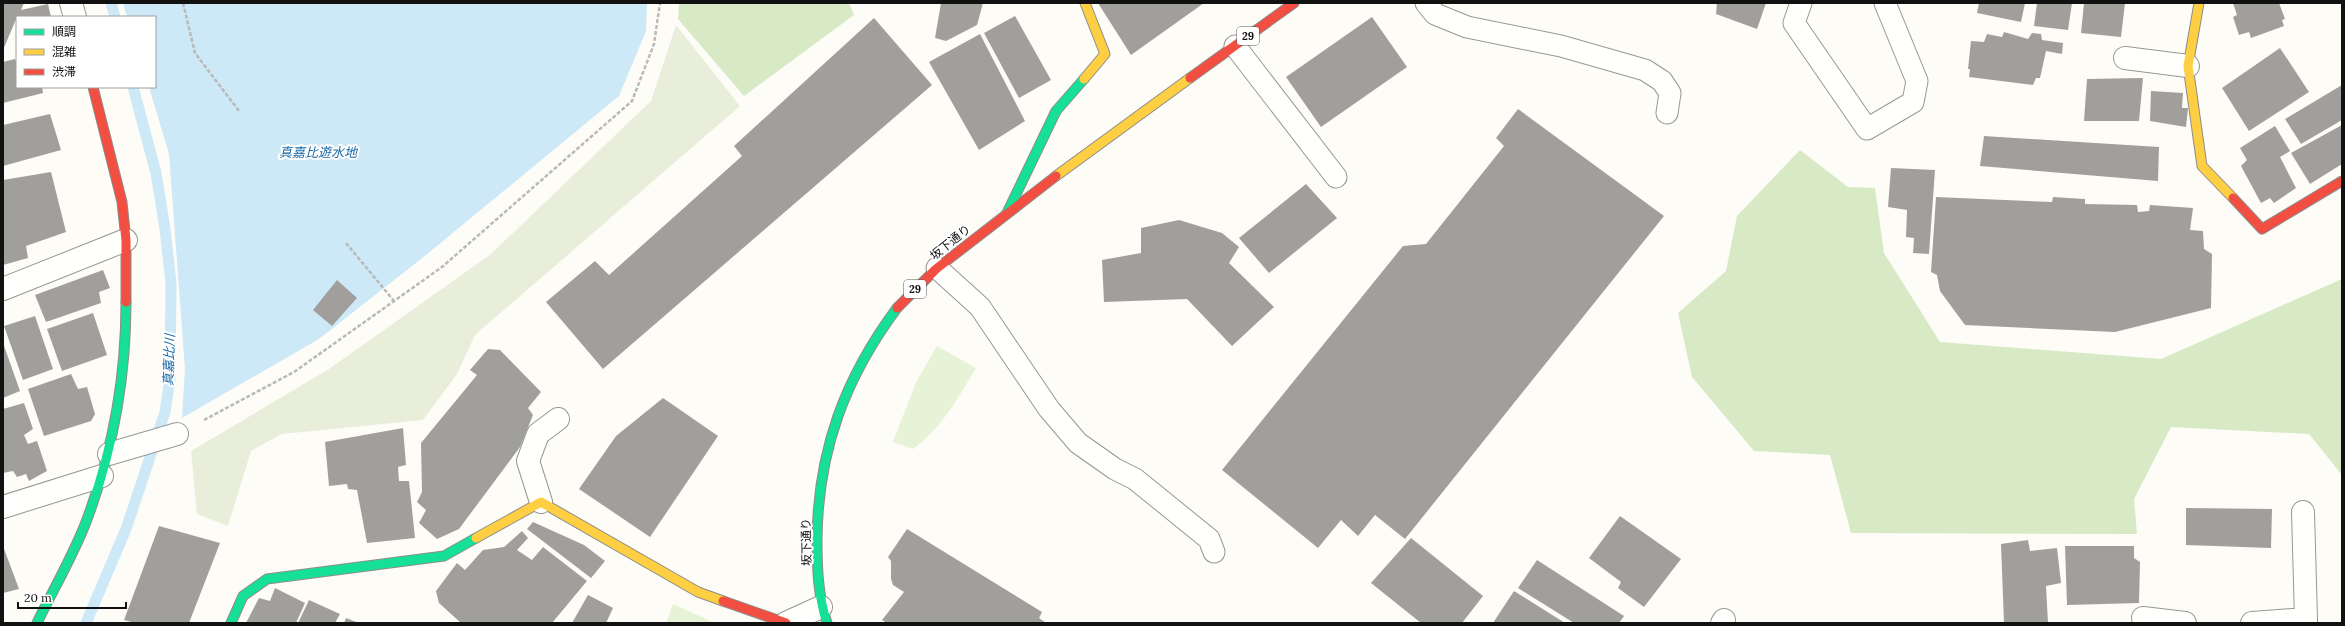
<svg xmlns="http://www.w3.org/2000/svg" width="2345" height="626" font-family="Lora,'Noto Sans JP',serif">
<rect width="100%" height="100%" fill="#fdfcf7"/>
<path fill="#e7f3d7" d="M937,346L976,368C958,398 942,428 913,449L893,442L916,382Z
M673,604L715,623H666Z"/>
<path fill="#d8eac5" d="M679,3H849L854,15L744,96L678,19Z
M1800,150L1848,187L1875,188L1884,253L1940,342L2161,359L2342,279V475L2309,434L2171,427L2134,499L2137,534L1851,533L1830,455L1754,451L1692,377L1678,313L1726,271L1737,216Z"/>
<path fill="#e9eedb" d="M676,25L740,106L475,335L457,374L423,420L282,434L251,451L228,526L197,514L191,451L329,369L491,254L651,101Z"/>
<path fill="#cde8f7" d="M123,3H647L646,31L619,96L426,255L319,339L182,418L185,369L169,154L149,87H155V17H127Z"/>
<g fill="none" stroke-linecap="round" stroke-linejoin="round">
<path stroke="#cde8f7" stroke-width="11" d="M111,3L115,17
M86,623L126,529L165,412L170,378L171,283L165,229L156,173L133,87"/>
</g>
<path fill="#a19f9c" d="M3,3H24L21,10L48,4L51,17H17L3,50Z
M941,3H983L977,25L946,41L935,38Z
M1098,3H1204L1131,55Z
M1717,3H1766L1757,29L1716,14Z
M1979,3H2025L2021,22L1977,13Z
M2037,3H2072L2068,30L2034,26Z
M2084,3H2125L2121,37L2081,33Z
M2233,3H2279L2285,19L2282,20L2284,26L2251,38L2249,32L2239,35L2233,17L2237,15Z
M1015,16L1051,80L1019,98L984,33Z
M1372,17L1407,67L1321,127L1286,77Z
M874,18L932,85L603,369L546,302L595,261L609,275L742,156L734,146Z
M2004,32L2028,39L2032,33L2041,34L2042,40L2063,43L2062,54L2046,51L2040,78H2036L2033,85L1969,77L1970,69H1968L1971,41L1984,42L1987,34L2002,37Z
M980,34L1025,121L979,150L929,62Z
M2280,48L2309,92L2249,131L2222,88Z
M15,59L17,63V87H42L43,93L3,103V62Z
M2143,78L2139,121H2084L2087,79Z
M2342,85V120L2301,144L2285,119Z
M2151,91L2183,93L2182,108H2188L2186,127L2150,121Z
M1518,109L1664,216L1405,539L1375,515L1358,536L1341,520L1318,548L1222,470L1403,246L1426,244L1504,146L1496,138Z
M50,114L61,150L3,166V125Z
M2342,125V164L2310,184L2291,153Z
M2275,126L2290,151L2280,157L2296,188L2274,203L2270,198L2261,203L2241,166L2247,160L2240,148Z
M1984,136L2159,147L2158,181L1980,166Z
M1891,168L1935,170L1929,254L1913,253L1914,238L1906,237L1907,210L1888,207Z
M51,172L66,232L26,246L28,258L3,265V180Z
M1306,184L1337,218L1269,273L1239,238Z
M1936,197L2052,202L2053,197L2085,199V204L2137,205L2138,212L2149,211L2150,205L2193,208L2190,230L2203,231L2204,249L2212,254L2211,308L2115,332L1965,325L1940,291L1937,275L1931,272Z
M1179,220L1222,233L1239,247L1229,263L1274,307L1232,346L1187,299L1104,302L1102,260L1141,253V228Z
M103,270L110,288L99,292L101,303L46,322L35,295Z
M337,280L357,298L332,326L313,310Z
M93,313L107,355L62,371L47,329Z
M35,316L53,369L23,380L4,326Z
M3,343L20,391L3,398Z
M488,349L500,350L541,392L528,408L533,415L520,447L459,529L437,539L419,523L426,510L417,502L422,492L421,443L477,375L470,370Z
M71,374L78,389L87,387L95,414L91,421L44,436L28,389Z
M663,398L718,436L650,537L579,489L616,436Z
M24,403L33,429L24,435L28,444L37,441L47,471L29,481L26,474L17,477L13,471L3,473V409Z
M403,428L406,465L398,467L399,481H409L415,538L367,543L357,490L348,489L347,484L329,486L325,442Z
M2186,508L2272,509L2271,548L2186,545Z
M1620,516L1681,559L1644,607L1618,588L1621,582L1589,558Z
M533,522L584,545L605,561L591,578L527,529Z
M159,526L220,543L189,623H135L124,620Z
M907,529L1042,612L1039,618L1046,623H887L882,620L904,592L893,585L891,579V561L888,557Z
M522,531L528,538L517,550L532,560L543,547L587,581L552,623H461L439,603L436,591L457,563L465,570L483,550L504,547Z
M1411,538L1483,596L1462,623H1421L1371,583Z
M2028,540L2030,551L2057,548L2061,583L2046,586L2048,623H2004L2001,544Z
M3,546L19,589L3,593Z
M2065,546H2134V558L2140,562L2139,603L2067,605Z
M1537,560L1624,616L1619,623H1574L1518,588Z
M275,588L305,603L296,623H246L259,598L270,601Z
M1514,591L1565,623H1493Z
M588,595L613,608L606,623H572Z
M309,600L340,614L335,623H298Z
M346,618L359,623H344Z"/>
<g fill="none" stroke-linecap="round" stroke-linejoin="round">
<g stroke="#979795" stroke-width="23">
<path id="lane" d="M1426,3L1435,14L1467,27L1561,46L1645,70L1662,81L1670,93L1667,113
M1801,3L1794,23L1867,129L1913,102L1917,81L1885,3
M1235,46L1336,177
M937,268L980,307L1049,409L1078,443L1115,469L1135,479L1209,539L1214,552"/>
</g>
<g stroke="#979795" stroke-width="24">
<path id="street" d="M71,3L75,17
M2125,58L2188,66
M3,289L126,240
M109,454L177,434
M541,502L528,461L538,434L558,419
M3,507L102,476
M2303,512L2306,619
M2143,618L2185,623
M786,623L821,607
M1722,623L1724,620
M2252,623L2306,619V623"/>
</g>
<g stroke="#8e8d8b" stroke-width="11">
<path id="fast" d="M1007,213L1056,111L1084,79
M37,623C53,590 73,556 86,522C113,451 126,378 126,302
M231,623L243,596L267,579L444,556L476,538
M827,623C818,596 817,567 817,539C818,450 845,378 897,308"/>
</g>
<g stroke="#8e8d8b" stroke-width="11">
<path id="slow" d="M2199,3L2188,66L2202,166L2233,198
M1084,79L1105,54L1085,3
M1056,176L1190,78
M476,538L541,502L698,592L723,601"/>
</g>
<g stroke="#8e8d8b" stroke-width="11">
<path id="jam" d="M1190,78L1294,3
M93,87L122,202L126,240V302
M2233,198L2262,229L2342,181
M897,308L936,269L1056,176
M723,601L786,623"/>
</g>
<path stroke="#b9b9b8" stroke-width="2.5" stroke-dasharray="4 2" stroke-linecap="butt" d="M183,3L195,53L239,111
M346,243L394,301
M204,420L294,372L442,267L632,101L654,44L660,3"/>
<use href="#lane" stroke="#fffffe" stroke-width="21"/>
<use href="#street" stroke="#fffffe" stroke-width="22"/>
<use href="#fast" stroke="#16e098" stroke-width="9"/>
<use href="#slow" stroke="#ffcf43" stroke-width="9"/>
<use href="#jam" stroke="#f24e42" stroke-width="9"/>
</g>
<g text-anchor="middle" dominant-baseline="central" stroke-width="4" stroke-linejoin="round" paint-order="stroke">
<g fill="#fff" stroke="#585858" stroke-width="1">
<rect x="1237" y="27" width="22" height="18" rx="3"/>
<rect x="904" y="280" width="22" height="18" rx="3"/>
</g>
<g font-size="11" font-weight="bold" fill="#111">
<text x="1248" y="36">29</text>
<text x="915" y="289">29</text>
</g>
<g font-size="12" fill="#111" stroke="#fff">
<text transform="translate(950 242) rotate(-39)">坂下通り</text>
<text transform="translate(806 542) rotate(-91)">坂下通り</text>
</g>
<g font-size="13" font-style="italic" fill="#1768a6" stroke="#fff">
<text x="318" y="152">真嘉比遊水地</text>
<text transform="translate(169 360) rotate(-88)">真嘉比川</text>
</g>
</g>
<rect width="2345" height="626" fill="none" stroke="#111111" stroke-width="8"/>
<rect x="16" y="16" width="140" height="72" fill="#ffffff" stroke="#a0a0a0"/>
<rect x="24" y="29" width="20" height="6" fill="#16e098" stroke="#a0a0a0"/>
<text x="52" y="36" font-size="12" fill="#111111">順調</text>
<rect x="24" y="49" width="20" height="6" fill="#ffcf43" stroke="#a0a0a0"/>
<text x="52" y="56" font-size="12" fill="#111111">混雑</text>
<rect x="24" y="69" width="20" height="6" fill="#f24e42" stroke="#a0a0a0"/>
<text x="52" y="76" font-size="12" fill="#111111">渋滞</text>
<path d="M18 602v6h108v-6" fill="none" stroke="#111111" stroke-width="2"/>
<text x="24" y="602" font-size="12" fill="#111111" stroke="#ffffff" stroke-width="3" paint-order="stroke">20 m</text>
</svg>
